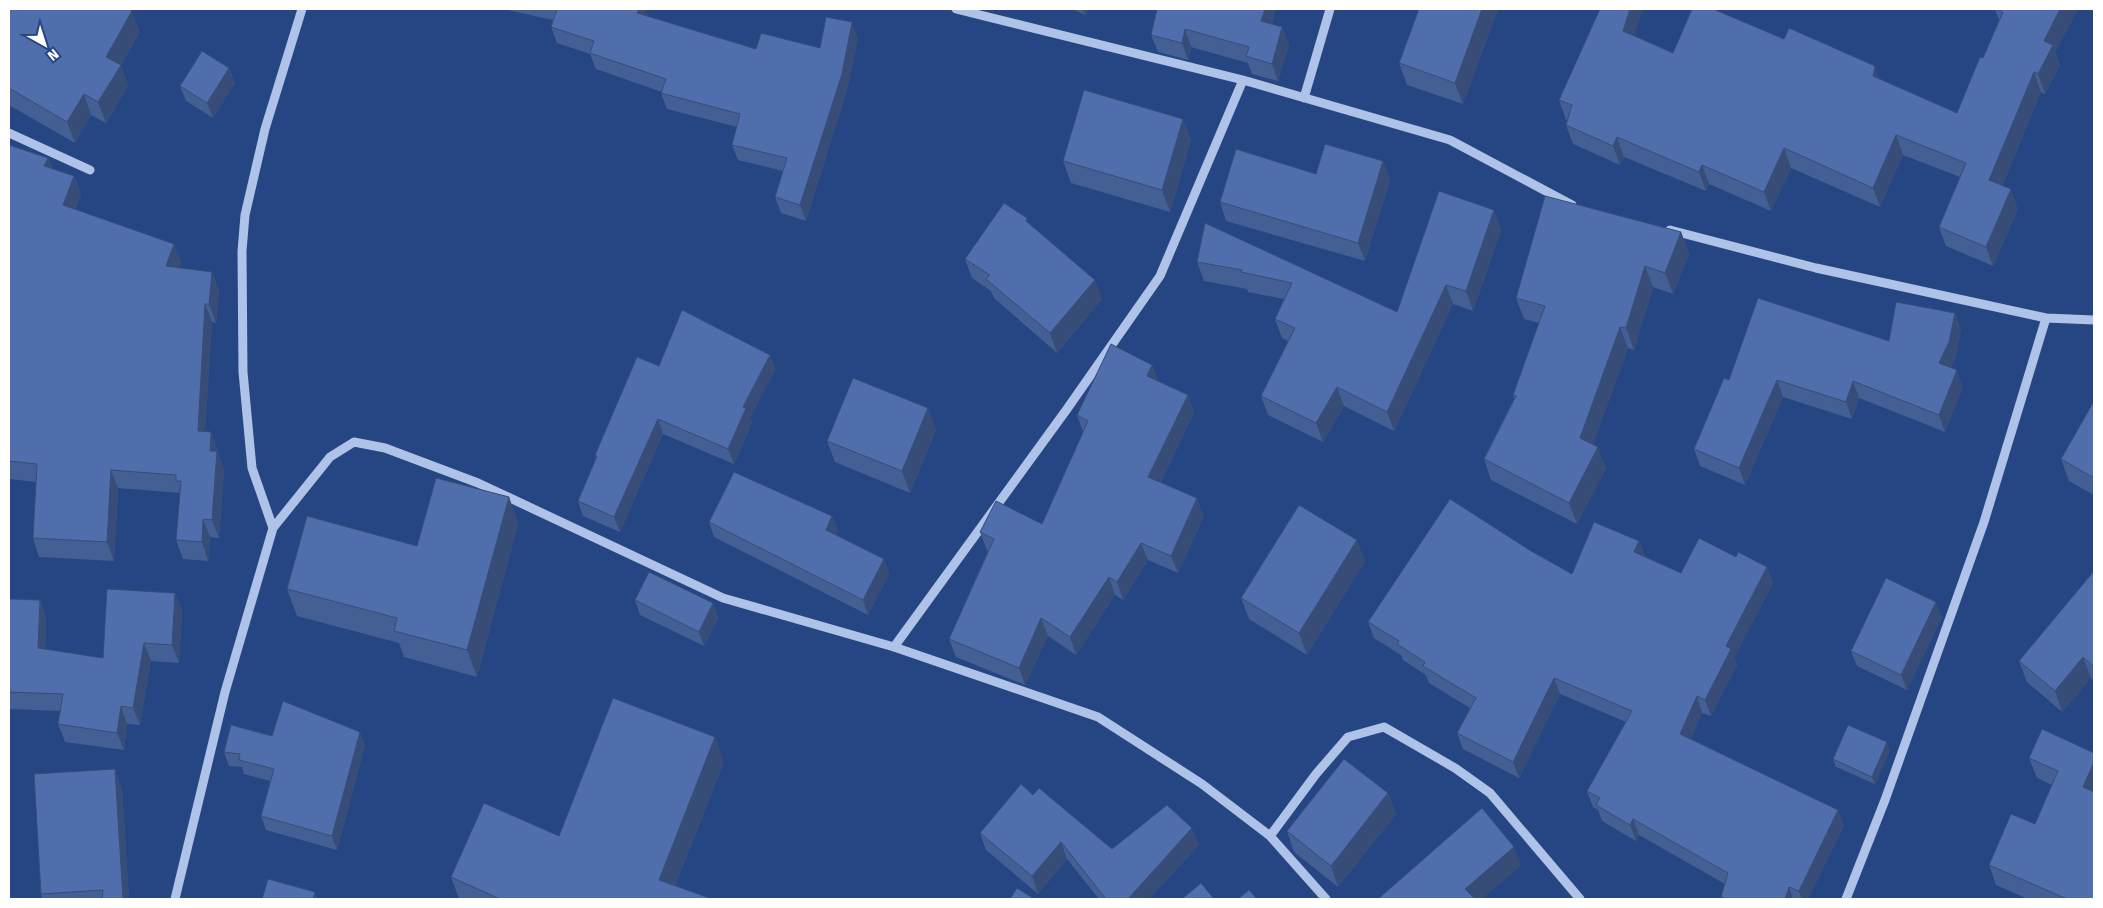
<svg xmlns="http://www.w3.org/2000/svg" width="2103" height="908" font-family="'Fira Sans',sans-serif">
<rect width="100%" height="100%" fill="#264583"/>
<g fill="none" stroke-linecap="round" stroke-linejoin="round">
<path stroke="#afc2e7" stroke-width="9" d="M956,9L1243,80L1450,140L1572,205
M1304,98L1330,9
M9,133L90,170
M1670,230L1816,268L2046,318L2094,320
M273,528L252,468L243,372L242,251L245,215L265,129L302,9
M894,647L1067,409L1160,276L1243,80
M1270,836L1316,774L1348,737L1384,727L1455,768L1490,793L1580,899
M175,899L225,692L273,528L330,457L354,442L385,448L478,483L723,598L894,647L1098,717L1202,784L1270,836L1326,899
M1846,899L1885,800L1984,522L2046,318"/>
</g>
<path fill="#445f93" d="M9,9L140,32L121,65L128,86L106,123L91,115L75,143L9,105Z
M504,9H639L648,15L647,16L756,49L820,48L858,38L847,90L806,221L781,213L775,197L783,171L738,160L732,145L737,127L667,109L661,93L662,92L596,69L590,54L557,43L551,27L553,20Z
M1073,9H1089L1085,15Z
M1275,9L1272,24L1282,27L1289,45L1278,81L1252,74L1248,63L1191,47L1188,60L1158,52L1151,35Z
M1498,9L1463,104L1407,85L1399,63Z
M1600,9H1643L1634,36L1673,53L1784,39L1879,79L1957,113L1983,58L1999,20L1995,9H2078L2055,52L2060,65L2045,94L2041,92L2002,186L2018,209L1993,266L1946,246L1939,227L1960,177L1903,155L1880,207L1791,168L1771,211L1709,184L1706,191L1624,157L1620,165L1573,144L1566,125L1568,120H1566L1559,100Z
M229,68L235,83L213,118L186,101L180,86Z
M1183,119L1191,140L1170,212L1071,183L1063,161Z
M9,145L48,158L53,169L74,176L81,195L75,210L174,244L181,262L179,268L212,272L219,291L216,323L212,322L205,431L211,432L224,470L219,538L210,537L208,561L183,559L176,540L180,493L118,488L114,561L39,557L33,538L36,482L9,479Z
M1383,161L1390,180L1365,261L1226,221L1220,202L1316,174Z
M1494,210L1501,230L1473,311L1453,304L1394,431L1344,406L1323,442L1268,415L1261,396L1288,341L1282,338L1275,319L1284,299L1248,292L1247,289L1204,281L1197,262L1205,223L1397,312Z
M1029,224L1102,299L1057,353L994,298L991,291L972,278L965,259Z
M1681,232L1689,254L1673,294L1653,287L1634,350L1628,348L1593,444L1606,468L1577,524L1491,480L1484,459L1514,399L1513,395L1539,323L1524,319L1516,298Z
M1955,313L1961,330L1955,359L1951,367L1963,387L1945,432L1859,398L1852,419L1783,397L1745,485L1700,466L1694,449L1729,380L1889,341Z
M770,355L775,370L750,418L752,423L734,464L663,434L620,532L583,516L578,501L596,459L595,455L659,366Z
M1152,365L1158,381L1188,395L1194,412L1161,482L1204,516L1178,573L1148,560L1123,600L1115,595L1076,655L1048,636L1025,685L956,657L949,639L988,551L987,550L980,532L1042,524L1083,432L1077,415Z
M2094,401V495L2069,481L2061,459Z
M928,408L936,430L910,493L835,462L827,441Z
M509,497L518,524L477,677L404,657L399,643L297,616L287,589L417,546Z
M832,516L838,531L836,535L884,559L889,574L868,615L714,537L709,522Z
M1639,541L1645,557L1681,573L1736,557L1767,567L1773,583L1734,658L1737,665L1711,716L1702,713L1691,739L1838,810L1844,826L1808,899H1722L1721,897L1725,884L1639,835L1636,841L1602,821L1598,810L1593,807L1587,791L1626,722L1560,694L1519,778L1463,749L1457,733L1470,708L1429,683L1426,675L1403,660L1401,655L1374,638L1368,622L1531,551L1572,574Z
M1365,561L1307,655L1249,619L1241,598Z
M2094,571V681L2091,678L2062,712L2027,682L2019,661Z
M175,593L182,611L179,663L151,661L140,725L127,724L124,750L65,742L58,724L60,711L9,709V599L40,600L46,618L45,649L103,658Z
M635,600L713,603L718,618L704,646L640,615Z
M1942,617L1907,690L1857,666L1851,651Z
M272,736L365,745L337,850L266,830L261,816L270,781L244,774L242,767L229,766L224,752Z
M1890,750L1875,784L1836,767L1833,759Z
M2094,753V899H2028L1996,885L1989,865L2035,824L2052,785L2037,778L2029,758Z
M724,762L675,886L712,899H459L451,877L559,836Z
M122,789L129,899H42L41,894Z
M1388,793L1396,814L1338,887L1294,852L1287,831Z
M1033,795L1112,849L1199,845L1149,899H1099L1067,859L1038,894L986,850L980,833Z"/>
<path fill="#374d78" d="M639,9H645L648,15L643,29L637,13Z
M1082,9H1089L1085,15Z
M1265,9H1275L1268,39L1261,21Z
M1482,9H1498L1463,104L1455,83Z
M1630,9H1643L1630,50L1623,31Z
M2060,9H2078L2055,52L2060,65L2045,94L2038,74L2044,41Z
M132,11L140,32L121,65L128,86L106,123L98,102L106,57Z
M852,22L858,38L847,90L806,221L800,205Z
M1282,27L1289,45L1278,81L1272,64Z
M1185,29L1191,47L1188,60L1182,43Z
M1875,66L1882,85L1873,76Z
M229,68L235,83L213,118L207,103Z
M2034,72L2041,92L1996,200L1989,180Z
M84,94L91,115L75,143L67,122Z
M1183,119L1191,140L1170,212L1162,190Z
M1896,135L1903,155L1880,207L1873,188Z
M1617,137L1624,157L1620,165L1613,146Z
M1784,148L1791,168L1771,211L1764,192Z
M48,158L55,176L44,166Z
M1383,161L1390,180L1365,261L1358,243Z
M1702,165L1709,184L1706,191L1699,172Z
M74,176L81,195L70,224L63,205Z
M2011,189L2018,209L1993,266L1986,247Z
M1494,210L1501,230L1473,311L1466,291Z
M1681,232L1689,254L1673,294L1665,273Z
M174,244L181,262L172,285L166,266Z
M1645,266L1653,287L1634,350L1626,328Z
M212,272L219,291L216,323L209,304Z
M1095,280L1102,299L1057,353L1050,333Z
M1446,285L1453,304L1394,431L1387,412Z
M205,304L212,322L204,450L198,431Z
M1955,313L1961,330L1955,359L1945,380L1939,363Z
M1620,327L1628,348L1588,459L1580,438Z
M770,355L775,370L750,418L752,423L734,464L728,449L743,407Z
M1152,365L1159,382L1147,376Z
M1957,370L1963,387L1945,432L1939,415Z
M1777,380L1783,397L1745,485L1739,468Z
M1853,381L1859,398L1852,419L1846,402Z
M1337,387L1344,406L1323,442L1316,423Z
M1188,395L1194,412L1155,494L1148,477Z
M928,408L936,430L910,493L902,471Z
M658,419L663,434L620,532L614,517Z
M211,432L224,470L219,538L212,520L210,451Z
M1598,447L1606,468L1577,524L1569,503Z
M111,470L118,488L114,561L107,542Z
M509,497L518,524L477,677L467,650Z
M1197,498L1204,516L1178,573L1171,556Z
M832,516L838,531L832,545L826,530Z
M203,519L210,537L208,561L202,542Z
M1357,540L1365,561L1307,655L1299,633Z
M1639,541L1645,558L1634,552Z
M1141,543L1148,560L1123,600L1117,582Z
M884,559L889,574L868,615L863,600Z
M1767,567L1773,583L1734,658L1737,665L1711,716L1705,700L1726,646Z
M1109,577L1115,595L1076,655L1070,637Z
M175,593L182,611L179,663L172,645Z
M40,600L46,618L44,666L38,648Z
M1936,602L1942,617L1907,690L1901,675Z
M713,603L718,618L704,646L699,632Z
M1041,618L1048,636L1025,685L1019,668Z
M144,643L151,661L140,725L133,708Z
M2083,657L2091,678L2062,712L2055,691Z
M1554,678L1560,694L1519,778L1513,762Z
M1697,696L1702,713L1686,750L1680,734Z
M121,706L127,724L124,750L117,733Z
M360,732L365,745L337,850L332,836Z
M715,737L724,762L670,899L659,880Z
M1887,742L1890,750L1875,784L1872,777Z
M2094,762V799L2083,787Z
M115,769L122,789L129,899H123Z
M1388,793L1396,814L1338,887L1331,866Z
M1838,810L1844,826L1808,899H1802L1799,891Z
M1633,819L1639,835L1636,841L1630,825Z
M1192,828L1199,845L1149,899H1128Z
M1061,842L1067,859L1038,894L1032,876Z
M1514,847L1521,866L1482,899H1469L1465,889Z
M1789,887L1793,899H1785Z
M315,892L318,899H313Z"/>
<path fill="#4f6eab" stroke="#374d78" d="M9,9H128L132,11L106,57L121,65L98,102L84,94L67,122L9,88Z
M557,9H639L637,13L756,49L761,33L820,48L826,17L852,22L842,74L800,205L775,197L787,158L732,145L740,114L661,93L666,79L590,53L594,41L551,27Z
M1157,9H1265L1261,21L1282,27L1272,64L1246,56L1249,47L1185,29L1182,43L1151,35Z
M1419,9H1482L1455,83L1399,63Z
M1600,9H1630L1623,31L1673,53L1692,9H1713L1784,39L1789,28L1875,66L1873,76L1957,113L1980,57L1983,58L2003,12L1997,9H2060L2044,41L2053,45L2038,74L2034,72L1989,180L2011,189L1986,247L1939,227L1966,163L1896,135L1873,188L1784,148L1764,192L1702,165L1699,172L1617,137L1613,146L1566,125L1572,105L1559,100Z
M202,51L229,68L207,103L180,86Z
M1084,90L1183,119L1162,190L1063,161Z
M1325,144L1383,161L1358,243L1220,202L1236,149L1316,174Z
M9,145L48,158L44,166L74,176L63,205L174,244L166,266L212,272L209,304H205L198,431L211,432L210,451H217L212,520L203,519L202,542L176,540L181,481H176V475L111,470L107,542L33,538L37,464L9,461Z
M1439,191L1494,210L1466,291L1446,285L1387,412L1337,387L1316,423L1261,396L1295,328L1275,319L1292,283L1241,272L1242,270L1197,262L1205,223L1397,312Z
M1545,196L1681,232L1665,273L1645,266L1626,328L1620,327L1580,438L1598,447L1569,503L1484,459L1516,396L1513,395L1545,306L1516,298Z
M1004,203L1027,218L1026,221L1095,280L1050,333L986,279L990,275L965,259Z
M1758,298L1889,341L1896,302L1955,313L1949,342L1939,363L1957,370L1939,415L1853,381L1846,402L1777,380L1739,468L1694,449L1724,378L1729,380Z
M682,310L770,355L743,407L746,408L728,449L658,419L614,517L578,501L597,456L595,455L637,357L659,366Z
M1111,344L1152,365L1147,376L1188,395L1148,477L1197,498L1171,556L1141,543L1117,582L1109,577L1070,637L1041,618L1019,668L949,639L994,539L980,532L996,501L1042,524L1088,421L1077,415Z
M853,378L928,408L902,471L827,441Z
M2094,401V478L2061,459Z
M734,472L832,516L826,530L884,559L863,600L709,522Z
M436,478L509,497L467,650L394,631L397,618L287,589L307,516L417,546Z
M1450,499L1531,551L1572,574L1594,522L1639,541L1634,552L1681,573L1699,538L1736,557L1738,552L1767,567L1726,646L1731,649L1705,700L1697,696L1680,734L1838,810L1799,891L1789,887L1785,899H1728L1721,897L1728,873L1633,819L1630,825L1596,805L1600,798L1587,791L1632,711L1554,678L1513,762L1457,733L1476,698L1423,666L1425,662L1397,644L1399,641L1368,622Z
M1299,505L1357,540L1299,633L1241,598Z
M2094,571V667L2083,657L2055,691L2019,661Z
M649,572L713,603L699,632L635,600Z
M1886,578L1936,602L1901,675L1851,651Z
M107,589L175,593L172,645L144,643L133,708L121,706L117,733L58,724L63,694L9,692V599L40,600L38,648L103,658Z
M613,698L715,737L659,880L712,899H500L451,877L484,803L559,836Z
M283,701L360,732L332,836L261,816L274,769L239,760L240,754L224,752L231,725L272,736Z
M1848,725L1887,742L1872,777L1833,759Z
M2042,729L2094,753V762L2083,787L2094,792V899H2067L1989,865L2011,814L2035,824L2058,771L2029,758Z
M1344,759L1388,793L1331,866L1287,831Z
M115,769L123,899H102L103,890L41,894L34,774Z
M1021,784L1033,795L1039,788L1112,849L1167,805L1192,828L1128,899H1106L1061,842L1032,876L980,833Z
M1482,808L1514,847L1465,889L1475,899H1378Z
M268,879L315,892L313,899H262Z
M1201,883L1214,899H1182Z
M1017,888L1034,899H1010Z
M1249,890L1257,899H1238Z"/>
<rect width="2103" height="908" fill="none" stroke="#ffffff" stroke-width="20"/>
<g transform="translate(45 45) rotate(141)" stroke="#264583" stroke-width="4" paint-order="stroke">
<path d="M0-4L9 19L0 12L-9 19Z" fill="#ffffff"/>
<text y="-8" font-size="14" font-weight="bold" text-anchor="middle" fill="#ffffff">N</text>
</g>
</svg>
